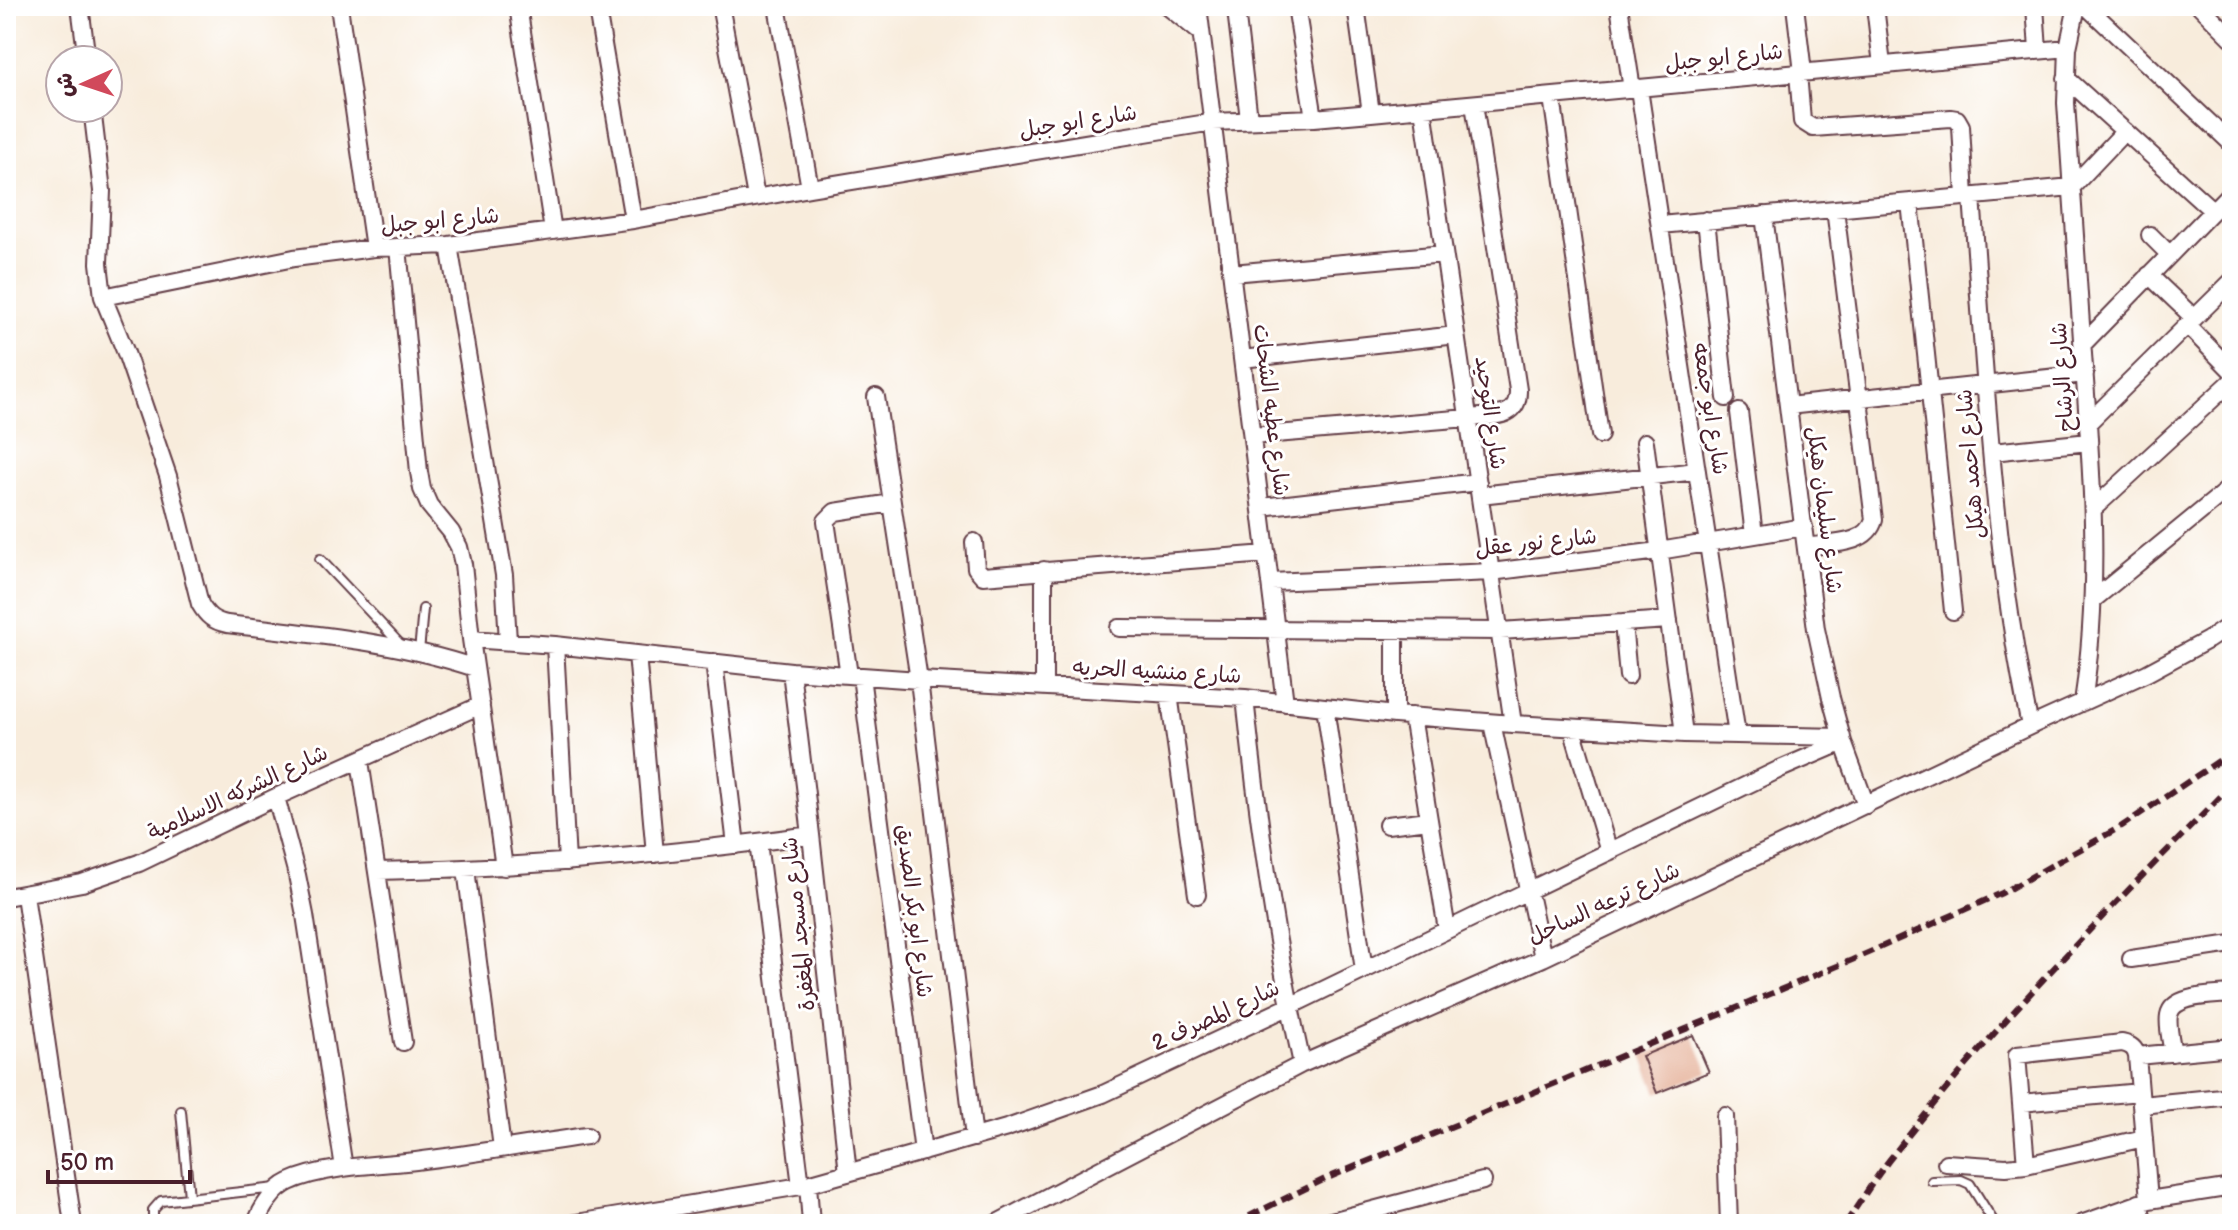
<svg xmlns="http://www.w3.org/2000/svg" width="2238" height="1230" font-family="'Balsamiq Sans','Playpen Sans Arabic',sans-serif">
<rect width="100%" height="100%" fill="#fff"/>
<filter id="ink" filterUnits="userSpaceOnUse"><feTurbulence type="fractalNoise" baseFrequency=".0125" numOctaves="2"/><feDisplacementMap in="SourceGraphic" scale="16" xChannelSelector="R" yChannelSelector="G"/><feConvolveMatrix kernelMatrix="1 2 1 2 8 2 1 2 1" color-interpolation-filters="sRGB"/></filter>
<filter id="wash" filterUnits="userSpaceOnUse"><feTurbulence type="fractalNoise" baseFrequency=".006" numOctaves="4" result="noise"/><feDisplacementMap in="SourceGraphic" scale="32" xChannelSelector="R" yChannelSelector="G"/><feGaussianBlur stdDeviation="1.8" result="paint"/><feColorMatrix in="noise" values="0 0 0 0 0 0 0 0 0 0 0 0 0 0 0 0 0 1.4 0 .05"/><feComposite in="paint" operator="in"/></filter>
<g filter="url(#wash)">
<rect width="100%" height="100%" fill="#f8ecdc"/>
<g id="blocks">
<path fill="#dc9473" d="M1693,1035L1709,1072L1657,1093L1642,1056Z"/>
</g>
</g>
<g filter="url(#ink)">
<use href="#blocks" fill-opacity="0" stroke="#643e46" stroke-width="2"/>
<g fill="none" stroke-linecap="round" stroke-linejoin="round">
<g stroke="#643e46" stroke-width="12">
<path id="lane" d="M320,559L401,645
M419,652L423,609
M181,1111L189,1197
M1932,1181L1961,1180L1970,1184L1995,1224
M153,1224V1210L161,1201L276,1188"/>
</g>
<g stroke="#643e46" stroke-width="20">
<path id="street" d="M80,6L87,60
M339,6L374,248
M518,6L553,231
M777,6L810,188
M1167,6L1201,33
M1198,6L1285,703
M1296,6L1314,118
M1356,6L1371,113
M1619,6L1632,89
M1795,6L1803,72
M1875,6L1882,65
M2035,6L2038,50
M2077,6L2068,48L2066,103C2072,187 2077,270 2083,354C2092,471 2101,585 2083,702
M2086,6L2232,144
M2200,6L2232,38
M721,10L756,197
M1236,10L1249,119
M599,21L633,220
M1798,73L1802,121L1813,128L1951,118L1957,119L1961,126L1965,197
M2066,78L2213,211
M1639,89L1737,735
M1552,97L1600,435
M92,108L102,191L99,263L103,297L126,353L168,476L200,604C207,616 213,621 227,624C310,634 395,641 475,668
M1423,108L1513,724
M1972,196C1985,373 1993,552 2030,726
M1910,202L1953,611
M1764,215L1816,629L1831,698L1843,742L1866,805
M1706,220L1726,398
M1660,225L2072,187L2125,131
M2150,235L2169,254
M449,245L504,575L508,641
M398,247L419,472L422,489L429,505L451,532L459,547L463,564L471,639L504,867
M1232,273L1444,254
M2149,275L2194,318
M103,297L294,258L374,248L449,245L633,220L810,188L1213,122L1314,118L1371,113L2068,48
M2187,325L2232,371
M2083,344L2232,191
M1242,359L1456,335
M876,397L919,680L974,1138
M1788,406L2085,374
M1739,412L1754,535
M2088,423L2232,281
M1252,436L1468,418C1492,415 1519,420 1518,390L1474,104
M1645,442L1684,734
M1992,452L2089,442
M1480,495L1697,471
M1261,507L1478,482
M2093,509L2232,381
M974,542L976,568L983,576L1267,554
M1806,547C1829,543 1867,546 1874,520L1835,209
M1044,570V687
M1271,582L1491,572L1659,551L1804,527
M2094,599L2232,486
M1623,623L1628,676
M1119,628L1500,631L1669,620
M471,639L555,645L791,671L919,680L1245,698L1395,715L1513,724L1684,734L1842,737
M555,645L567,862
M637,654L655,854
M714,662L736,845
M791,671L811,835L848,1173
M849,675L826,521L835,512L892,503
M861,676L923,1152
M1169,694L1197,895
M1245,698C1258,822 1275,942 1302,1064
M1325,707L1364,970
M1395,715V630
M1412,716L1447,930
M1492,723L1543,958
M1572,728L1609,852
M360,761L403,1042
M276,797L297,875L305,915L344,1168
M1387,825L1429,820
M758,842L801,1186
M466,869L502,1148
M378,871C523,868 667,855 811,835
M25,895L73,1224
M6,897L82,883L139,863L276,797L481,705
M2131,959L2232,944
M2173,1053C2171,1041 2167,1026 2169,1015C2173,994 2215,996 2232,994
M2137,1056L2232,1047
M2021,1103L2140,1092
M2141,1105L2232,1096
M1725,1116L1729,1224
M1946,1163L2006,1167L2026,1165L2144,1138
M2026,1165L2017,1055L2122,1043C2131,1045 2135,1048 2137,1056L2149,1200
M808,1184L811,1224
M2139,1203L2144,1224
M256,1224C261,1208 274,1189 289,1182C322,1166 380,1165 416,1161C473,1154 530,1144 587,1136
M570,1224L801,1186L1007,1128L1103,1094L1290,1006L1780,769L1843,742
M995,1224L1302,1064L1543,958L2030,726L2147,673L2208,640L2232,624
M1320,1224L1483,1181
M2081,1224L2149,1200L2232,1187"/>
</g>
<use href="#lane" stroke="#fff" stroke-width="8"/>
<use href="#street" stroke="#fff" stroke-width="16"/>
<path stroke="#4a1f2b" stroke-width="6" stroke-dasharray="12 6" stroke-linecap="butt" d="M1233,1224L1325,1179L1852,960L2002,893L2122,826L2232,752
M1845,1224C1861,1201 1876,1176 1894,1154C1996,1022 2115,903 2232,785"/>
</g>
</g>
<g text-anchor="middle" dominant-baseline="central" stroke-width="6" stroke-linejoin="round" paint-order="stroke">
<g font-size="22" fill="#4a1f2b" stroke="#fff">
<text transform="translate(1724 58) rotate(-6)">شارع ابو جبل</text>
<text transform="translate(1078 122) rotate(-9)">شارع ابو جبل</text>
<text transform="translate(440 221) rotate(-5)">شارع ابو جبل</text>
<text transform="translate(2063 377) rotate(-94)">شارع الرشاح</text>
<text transform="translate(1710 409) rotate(81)">شارع ابو جمعه</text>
<text transform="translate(1271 410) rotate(83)">شارع عطيه الشحات</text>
<text transform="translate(1490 413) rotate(82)">شارع التوحيد</text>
<text transform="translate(1971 464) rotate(-95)">شارع احمد هيكل</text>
<text transform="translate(1824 510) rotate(83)">شارع سليمان هيكل</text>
<text transform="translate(1536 543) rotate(-6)">شارع نور عقل</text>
<text transform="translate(1157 672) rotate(3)">شارع منشيه الحريه</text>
<text transform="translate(238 793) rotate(-25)">شارع الشركه الاسلامية</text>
<text transform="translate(1604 904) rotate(-25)">شارع ترعه الساحل</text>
<text transform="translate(914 911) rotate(83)">شارع ابو بكر الصديق</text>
<text transform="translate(799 924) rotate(-96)">شارع مسجد المغفرة</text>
<text transform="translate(1216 1016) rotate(-25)">شارع المصرف 2</text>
</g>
</g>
<rect width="2238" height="1230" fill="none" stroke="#fff" stroke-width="32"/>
<g transform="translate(84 84) rotate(267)"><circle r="38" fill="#ffffff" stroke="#b7a5aa" stroke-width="2"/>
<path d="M0-6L14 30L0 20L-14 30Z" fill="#d1495b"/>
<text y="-12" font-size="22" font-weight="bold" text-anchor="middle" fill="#4a1f2b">ش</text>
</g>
<path d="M48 1170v12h142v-12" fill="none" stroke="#4a1f2b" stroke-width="4"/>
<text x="60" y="1170" font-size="24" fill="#4a1f2b" stroke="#ffffff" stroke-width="6" paint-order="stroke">50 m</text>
</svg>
